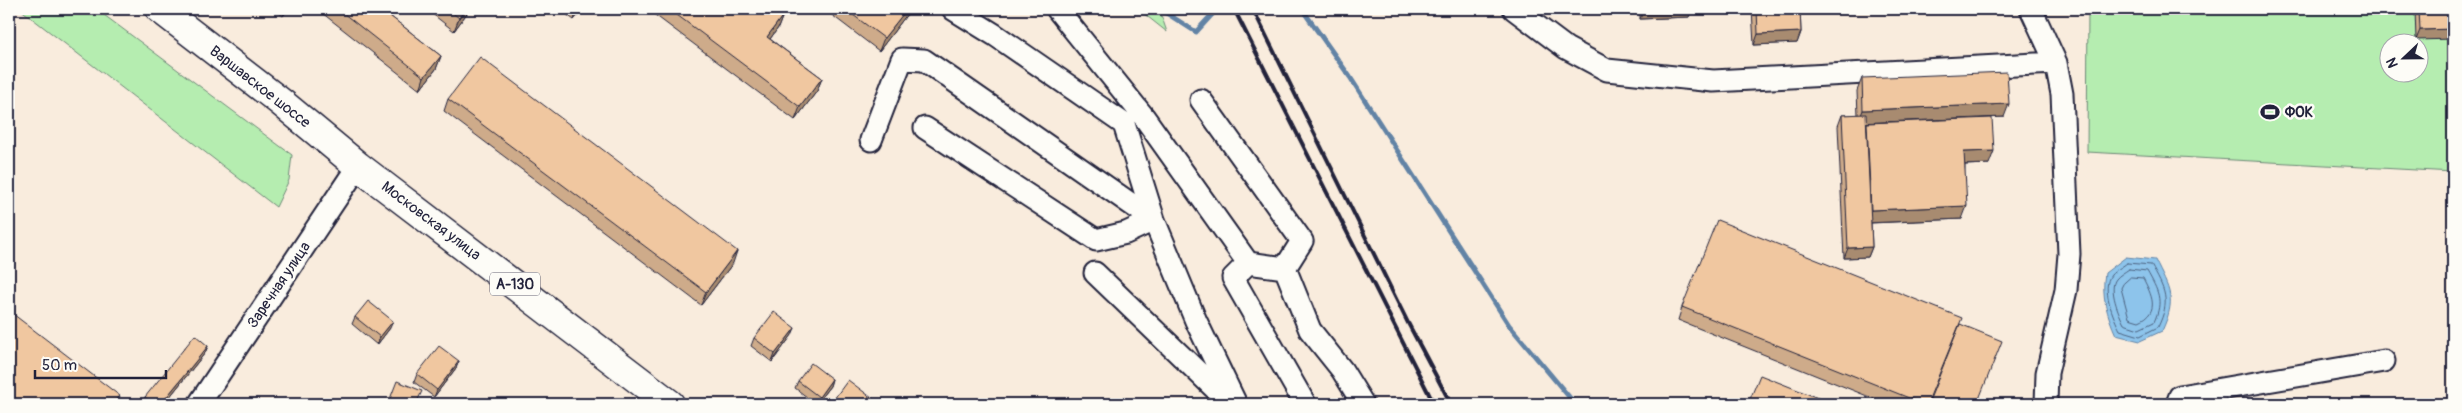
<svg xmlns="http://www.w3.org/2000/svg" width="2462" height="413" font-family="Pangolin,sans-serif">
<rect width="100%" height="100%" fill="#f9ecdd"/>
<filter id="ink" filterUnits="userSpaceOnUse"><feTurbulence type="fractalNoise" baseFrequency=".02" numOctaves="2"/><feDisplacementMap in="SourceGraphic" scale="10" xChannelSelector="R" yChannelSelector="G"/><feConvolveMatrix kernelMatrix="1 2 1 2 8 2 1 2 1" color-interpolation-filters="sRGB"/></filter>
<g filter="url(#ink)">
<path fill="#b5edb0" stroke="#6c8876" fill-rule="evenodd" d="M20,9H96L292,155L289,180L276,207Z
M1138,9H1159L1167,32Z
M2088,9H2453V172L2087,152ZM2390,42H2420V72H2390Z"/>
<path fill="#8dc4eb" stroke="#6283a5" d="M2126,257L2155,260C2170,291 2177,298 2162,331L2140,341L2116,335C2107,315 2101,295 2105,273Z"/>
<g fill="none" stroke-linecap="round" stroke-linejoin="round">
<path stroke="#4d6381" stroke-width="1" d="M2127,263L2151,265C2165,290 2171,300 2158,327L2140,336L2120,330C2113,317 2101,288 2111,275C2114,271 2122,267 2127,263Z
M2129,269L2147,271C2158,291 2164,300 2154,322L2139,329L2124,324C2119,314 2108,289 2116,279C2119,275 2125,272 2129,269Z
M2131,277L2143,278C2151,294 2161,312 2139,321L2129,318L2121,288L2123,284Z"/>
<path stroke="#6283a5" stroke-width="5" d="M1160,9L1196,32L1217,9
M1302,9L1350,77L1509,325L1575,404"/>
<g stroke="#22223b" stroke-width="25">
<path id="minor" d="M953,9L995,35L1124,124L1154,220L1196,321L1236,404
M1057,9L1144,117L1248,263
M1514,9L1566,48L1607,70L1713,81L2056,63
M2031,9L2056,63L2062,94L2069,254L2066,290L2047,373L2046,404
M1201,100L1302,241L1285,268
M871,140L902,59L924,60L1154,220L1126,233L1096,240L925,128
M1095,273L1229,402
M199,404L358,166
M1305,404L1233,278L1248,263L1285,268L1310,330L1342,370L1363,404
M2177,404L2180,396L2384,361"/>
</g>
<g stroke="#22223b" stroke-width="31">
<path id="major" d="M160,9L282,103L358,166L670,404"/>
</g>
<use href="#minor" stroke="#fdfcf7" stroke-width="21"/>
<use href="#major" stroke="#fdfcf7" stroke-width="28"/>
<path stroke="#22223b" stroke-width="4" d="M1234,9L1434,404
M1253,9L1408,323L1451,404"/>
</g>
<path fill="#ceab8a" stroke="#22223b" d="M274,9H289L283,16Z
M317,9H381L441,56L436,69L420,90Z
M426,9H470L454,31Z
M559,9H583L574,20Z
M647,9H774L783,15L778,28L770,39L822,78L817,91L795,120Z
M824,9H911L879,51Z
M1640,9H1692L1689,17L1640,19Z
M1752,9H1800L1801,32L1797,43L1754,45Z
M2415,9H2453L2416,40Z
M1862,78L2004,117L1866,123V125L1867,123L1989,164L1965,165L1962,219L1871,223L1872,247L1868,257L1844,258L1838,126L1842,115H1858L1857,91Z
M448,99L733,263L701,305L444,111Z
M1682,307L1960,324L1977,404H1887L1678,320Z
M355,317L390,328L377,345L352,324Z
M792,335L772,362L751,346L754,338Z
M208,346L205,353L164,404H142L145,397Z
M459,361L456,368L434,397L414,382L417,374Z
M832,379L830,386L816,404L795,388L798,381Z
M834,399L880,404H835L833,403Z"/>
<path fill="#a88b70" stroke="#22223b" d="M286,9H289L283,16Z
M465,9H470L454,31L459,18Z
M579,9H583L574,20L576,13Z
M907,9H911L879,51L884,38Z
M1644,9H1692L1689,17L1640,19Z
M783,15L778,28L762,50L767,37Z
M2453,29V39L2416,40L2420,30Z
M1801,32L1797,43L1754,45L1758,34Z
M441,56L436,69L420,90L424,77Z
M822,78L817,91L795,120L800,107Z
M2009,104L2004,117L1858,123L1863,110Z
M1994,151L1989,164L1960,165L1964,152Z
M1967,206L1962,219L1866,223L1871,210Z
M1872,247L1868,257L1844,258L1848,248Z
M737,251L733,263L701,305L706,292Z
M393,321L390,328L377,345L380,337Z
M795,328L792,335L772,362L775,354Z
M208,346L205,353L164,404H161Z
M459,361L456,368L434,397L437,390Z
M832,379L830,386L816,404L819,397Z
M120,396L116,404H113Z"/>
<path fill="#f0c7a0" stroke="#22223b" d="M338,9H381L441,56L424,77Z
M448,9H465L459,18Z
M571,9H579L576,13Z
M669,9H774L783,15L767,37L822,78L800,107Z
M845,9H907L884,38Z
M1757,9H1800L1801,32L1758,34Z
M2419,9H2453V29L2420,30Z
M480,57L737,251L706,292L448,99Z
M2007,72L2009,104L1863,110L1862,78Z
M1866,114L1872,247L1848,248L1842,115Z
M1992,118L1994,151L1964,152L1967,206L1871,210L1867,123Z
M1717,220L1962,318L1927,404H1924L1682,307Z
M368,301L393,321L380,337L355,317Z
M9,311L120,396L113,404H9Z
M774,312L795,328L775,354L754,338Z
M1960,324L2002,341L1977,404H1928Z
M195,335L208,346L161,404H153L145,397Z
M439,346L459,361L437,390L417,374Z
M811,363L832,379L819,397L798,381Z
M1760,375L1833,404H1748Z
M848,380L880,404H842L834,399Z
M397,381L422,391L416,404H388Z
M498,401L503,404H495Z"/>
</g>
<defs>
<g id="stadium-bare" transform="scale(1.5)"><path d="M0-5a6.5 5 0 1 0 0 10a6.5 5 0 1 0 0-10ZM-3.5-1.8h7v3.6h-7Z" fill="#22223b" stroke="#fdfcf7" stroke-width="2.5" paint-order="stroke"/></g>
</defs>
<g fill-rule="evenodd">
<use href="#stadium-bare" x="2270" y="112"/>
</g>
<g text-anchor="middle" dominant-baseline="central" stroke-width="5" stroke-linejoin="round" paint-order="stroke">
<rect fill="#fdfcf7" stroke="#646373" stroke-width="1" x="490" y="272.5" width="50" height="23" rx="4"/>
<g font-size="14" font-weight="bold" fill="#22223b">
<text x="515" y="284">А-130</text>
</g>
<g font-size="15" fill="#22223b" stroke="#fdfcf7">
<text transform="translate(260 87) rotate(38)">Варшавское шоссе</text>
<text transform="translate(431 221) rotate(37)">Московская улица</text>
<text transform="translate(279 285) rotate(-56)">Заречная улица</text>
</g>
<g font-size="15" font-weight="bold" fill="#22223b" stroke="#fdfcf7" text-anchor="start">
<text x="2285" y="112">ФОК</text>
</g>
</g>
<rect width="2462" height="413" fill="none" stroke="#fdfcf7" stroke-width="30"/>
<rect x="15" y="15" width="2432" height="383" fill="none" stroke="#22223b" stroke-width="2" filter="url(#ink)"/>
<g transform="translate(2404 58) rotate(248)"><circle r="24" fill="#fdfcf7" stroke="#a5a5ac"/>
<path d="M0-4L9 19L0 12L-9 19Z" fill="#22223b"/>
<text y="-8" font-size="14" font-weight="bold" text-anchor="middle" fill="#22223b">N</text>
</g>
<path d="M35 370v8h131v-8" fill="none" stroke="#22223b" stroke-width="2.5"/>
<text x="42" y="370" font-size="15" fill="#22223b" stroke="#fdfcf7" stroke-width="4" paint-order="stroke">50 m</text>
</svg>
